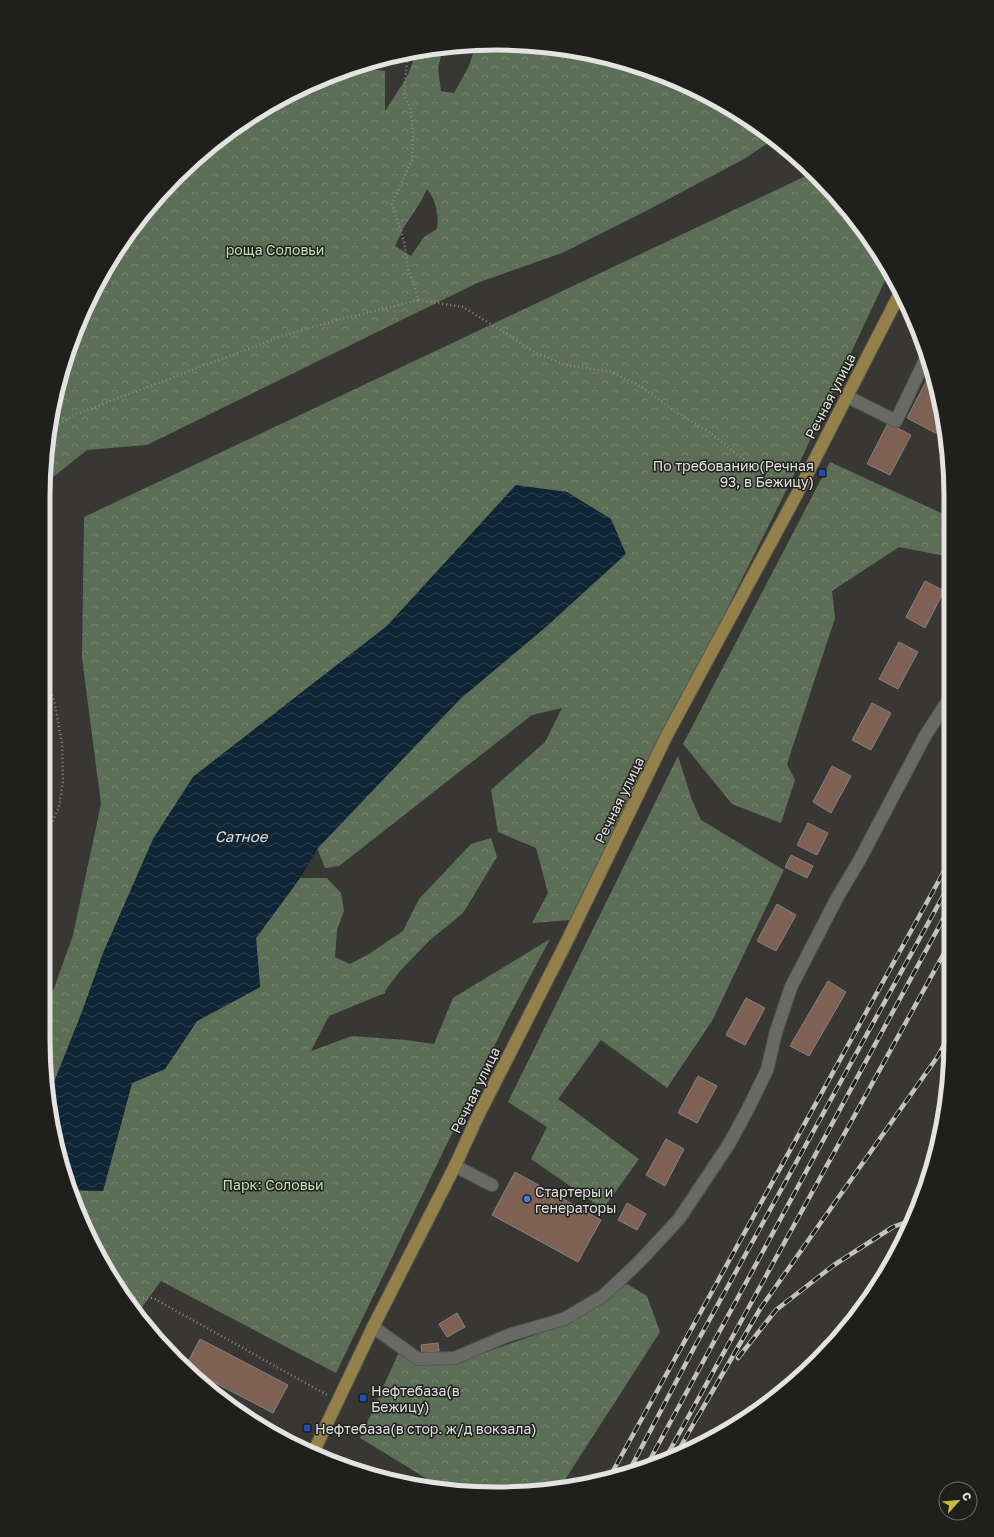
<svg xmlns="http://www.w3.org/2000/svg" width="994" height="1537" font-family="'Golos Text',sans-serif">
<defs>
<pattern id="forest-crowns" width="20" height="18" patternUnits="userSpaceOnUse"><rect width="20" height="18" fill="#5c6e55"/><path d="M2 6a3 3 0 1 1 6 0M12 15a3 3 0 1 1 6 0" fill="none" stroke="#73836d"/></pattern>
<pattern id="water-waves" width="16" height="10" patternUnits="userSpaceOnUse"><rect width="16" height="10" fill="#0e2536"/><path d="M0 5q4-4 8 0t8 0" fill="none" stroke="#314453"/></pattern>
</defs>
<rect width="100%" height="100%" fill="#383734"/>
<path fill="url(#forest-crowns)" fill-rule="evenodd" d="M476,44L556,47L643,67L724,104L774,139L744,159L646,211L562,253L477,283L147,445L87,450L47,482V438L78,323L104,270L156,198L220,137L296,90L356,67L385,71V111L407,77L416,54L412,53L443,48L438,68L441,91L454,93L469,66ZM427,189C436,200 439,215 437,229L424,237L411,256L395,246L404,227L420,203Z
M812,173L857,221L889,272L788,487L571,920L532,923L548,893L536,848L498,832L491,790L545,742L562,708L532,715L339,866L325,868L317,848L460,699L548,625L575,599L516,485L387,626L193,777L80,1017L47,1100V1008L73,935L101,804L82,658L84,517Z
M830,462L950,517V557L899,547L832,591L835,618L787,764L795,780L781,823L732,804L683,744Z
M678,756L692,800L701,820L784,870L712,1021L667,1088L601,1040L558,1099L639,1159L603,1209L531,1159L547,1127L508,1102Z
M491,838L497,857L463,913L430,940L400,971L385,991V993L329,1016L311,1051L352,1036L406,1040L434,1044L453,998L550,939L506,1022L336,1373L161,1281L137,1314L120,1292L69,1190L103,1191L132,1083L165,1069L197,1021L260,987L256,938L300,878H327L341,893L344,911L337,930L335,957L350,964L369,954L403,931L419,899L471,844Z
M627,1284L647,1296L660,1332L559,1489L468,1493L442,1488L360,1438L399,1352L457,1362L561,1326L601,1303Z"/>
<path fill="url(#water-waves)" d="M516,485L567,492L611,519L626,554L548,625L460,699L318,848L300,878L256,938L260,987L197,1021L165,1069L132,1083L103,1191L69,1190L47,1100L80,1017L103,953L153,839L193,777L387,626Z"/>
<path fill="#7f6154" stroke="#868180" d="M932,370L936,380L945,438L907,418Z
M888,423L911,435L890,475L867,464Z
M925,581L944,591L925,628L906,617Z
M899,642L918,652L898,689L879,679Z
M872,703L891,713L871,750L852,740Z
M832,766L851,776L831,813L813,802Z
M808,823L828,833L817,855L797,845Z
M791,855L813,866L807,878L785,867Z
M777,904L796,915L776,951L757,941Z
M828,981L846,992L809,1056L790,1046Z
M746,998L765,1008L745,1045L726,1035Z
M698,1076L717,1086L697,1123L678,1113Z
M666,1139L684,1149L665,1186L646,1175Z
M515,1172L601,1220L578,1262L492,1215Z
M627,1203L646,1214L637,1230L618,1220Z
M457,1313L465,1327L447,1337L439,1324Z
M200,1339L288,1385L273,1413L185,1367Z
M438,1343L439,1351L422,1353L421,1345Z"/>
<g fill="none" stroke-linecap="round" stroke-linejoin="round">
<g stroke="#565653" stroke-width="14">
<path id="minor" d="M846,396L896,421L927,356
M455,1166L492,1185
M373,1327L418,1359L455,1358L509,1335L564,1319L603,1296L639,1262L679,1219L729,1144L748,1109L767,1070L776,1032L791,987L837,898L859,861L925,736L949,699"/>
</g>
<g stroke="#565653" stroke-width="14">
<path id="major" d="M313,1453L373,1327L455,1166L476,1120L567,941L667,735L797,494L901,291"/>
</g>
<path stroke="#8a8987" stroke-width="2.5" stroke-dasharray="1 3" stroke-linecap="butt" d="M415,53L407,61L404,95L410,107L413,133L412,160L392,204L404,241L408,269L419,300L463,307L507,334L528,349L565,365L611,372L642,387L674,411L711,433L739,456L765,471L787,487
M49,431L74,415L282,336L342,319L419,300
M47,684L54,700L62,743L63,781L59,807L47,834
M123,1297L153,1298L327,1395"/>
<use href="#minor" stroke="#696965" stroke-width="12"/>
<use href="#major" stroke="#948149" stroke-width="12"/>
<g stroke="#c3c2bf" stroke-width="4.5">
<path id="rail" d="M738,1358L776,1310L834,1265L893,1227L914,1219
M697,1418L760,1309L938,1056L947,1039
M676,1455L699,1414
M665,1459L948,946
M646,1467L948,910
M628,1473L695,1346L948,887
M608,1480L948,864"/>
</g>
<use href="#rail" stroke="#1f1f1d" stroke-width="3" stroke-dasharray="9" stroke-linecap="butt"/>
</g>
<g fill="#1a4fb4" stroke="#1f1f1d" stroke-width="1.5">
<rect x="818" y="469" width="8" height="8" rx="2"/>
<rect x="359" y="1394" width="8" height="8" rx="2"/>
<rect x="303" y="1424" width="8" height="8" rx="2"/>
</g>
<circle fill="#3f7fe0" stroke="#1f1f1d" stroke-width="1.5" cx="527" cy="1199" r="4"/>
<g text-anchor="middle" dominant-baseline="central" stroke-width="3" stroke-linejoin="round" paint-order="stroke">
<g font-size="14" fill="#c0e3b4" stroke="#1f1f1d">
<text x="275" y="249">роща Соловьи</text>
<text x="273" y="1184">Парк: Соловьи</text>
</g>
<g font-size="14" fill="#e4e3e1" stroke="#1f1f1d">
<text transform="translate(830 396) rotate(-63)">Речная улица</text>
<text transform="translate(619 800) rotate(-64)">Речная улица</text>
<text transform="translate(475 1090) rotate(-64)">Речная улица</text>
</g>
<g font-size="14" fill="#e4e3e1" stroke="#1f1f1d" text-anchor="start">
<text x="814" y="465" text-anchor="end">По требованию(Речная<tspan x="814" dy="16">93, в Бежицу)</tspan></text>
<text x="535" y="1191">Стартеры и<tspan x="535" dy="16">генераторы</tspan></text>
<text x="371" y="1390">Нефтебаза(в<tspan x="371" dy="16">Бежицу)</tspan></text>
<text x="315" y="1428">Нефтебаза(в стор. ж/д вокзала)</text>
</g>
<g font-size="15" font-style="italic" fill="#c4e0f7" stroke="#1f1f1d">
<text x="241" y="836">Сатное</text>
</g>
</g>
<path d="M0 0H994V1537H0ZM497 50H497A447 447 0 0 1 944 497V1040A447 447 0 0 1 497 1487H497A447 447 0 0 1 50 1040V497A447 447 0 0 1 497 50Z" fill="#1f1f1d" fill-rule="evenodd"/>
<path fill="none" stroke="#e4e3e1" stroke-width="5" d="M497 50H497A447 447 0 0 1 944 497V1040A447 447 0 0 1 497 1487H497A447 447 0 0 1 50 1040V497A447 447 0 0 1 497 50Z"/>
<g transform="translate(958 1501) rotate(63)"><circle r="19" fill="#1f1f1d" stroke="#6e6d6b"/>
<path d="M0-3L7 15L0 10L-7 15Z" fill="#c6bc3c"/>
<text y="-6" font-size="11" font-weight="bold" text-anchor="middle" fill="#e4e3e1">С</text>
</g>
</svg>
